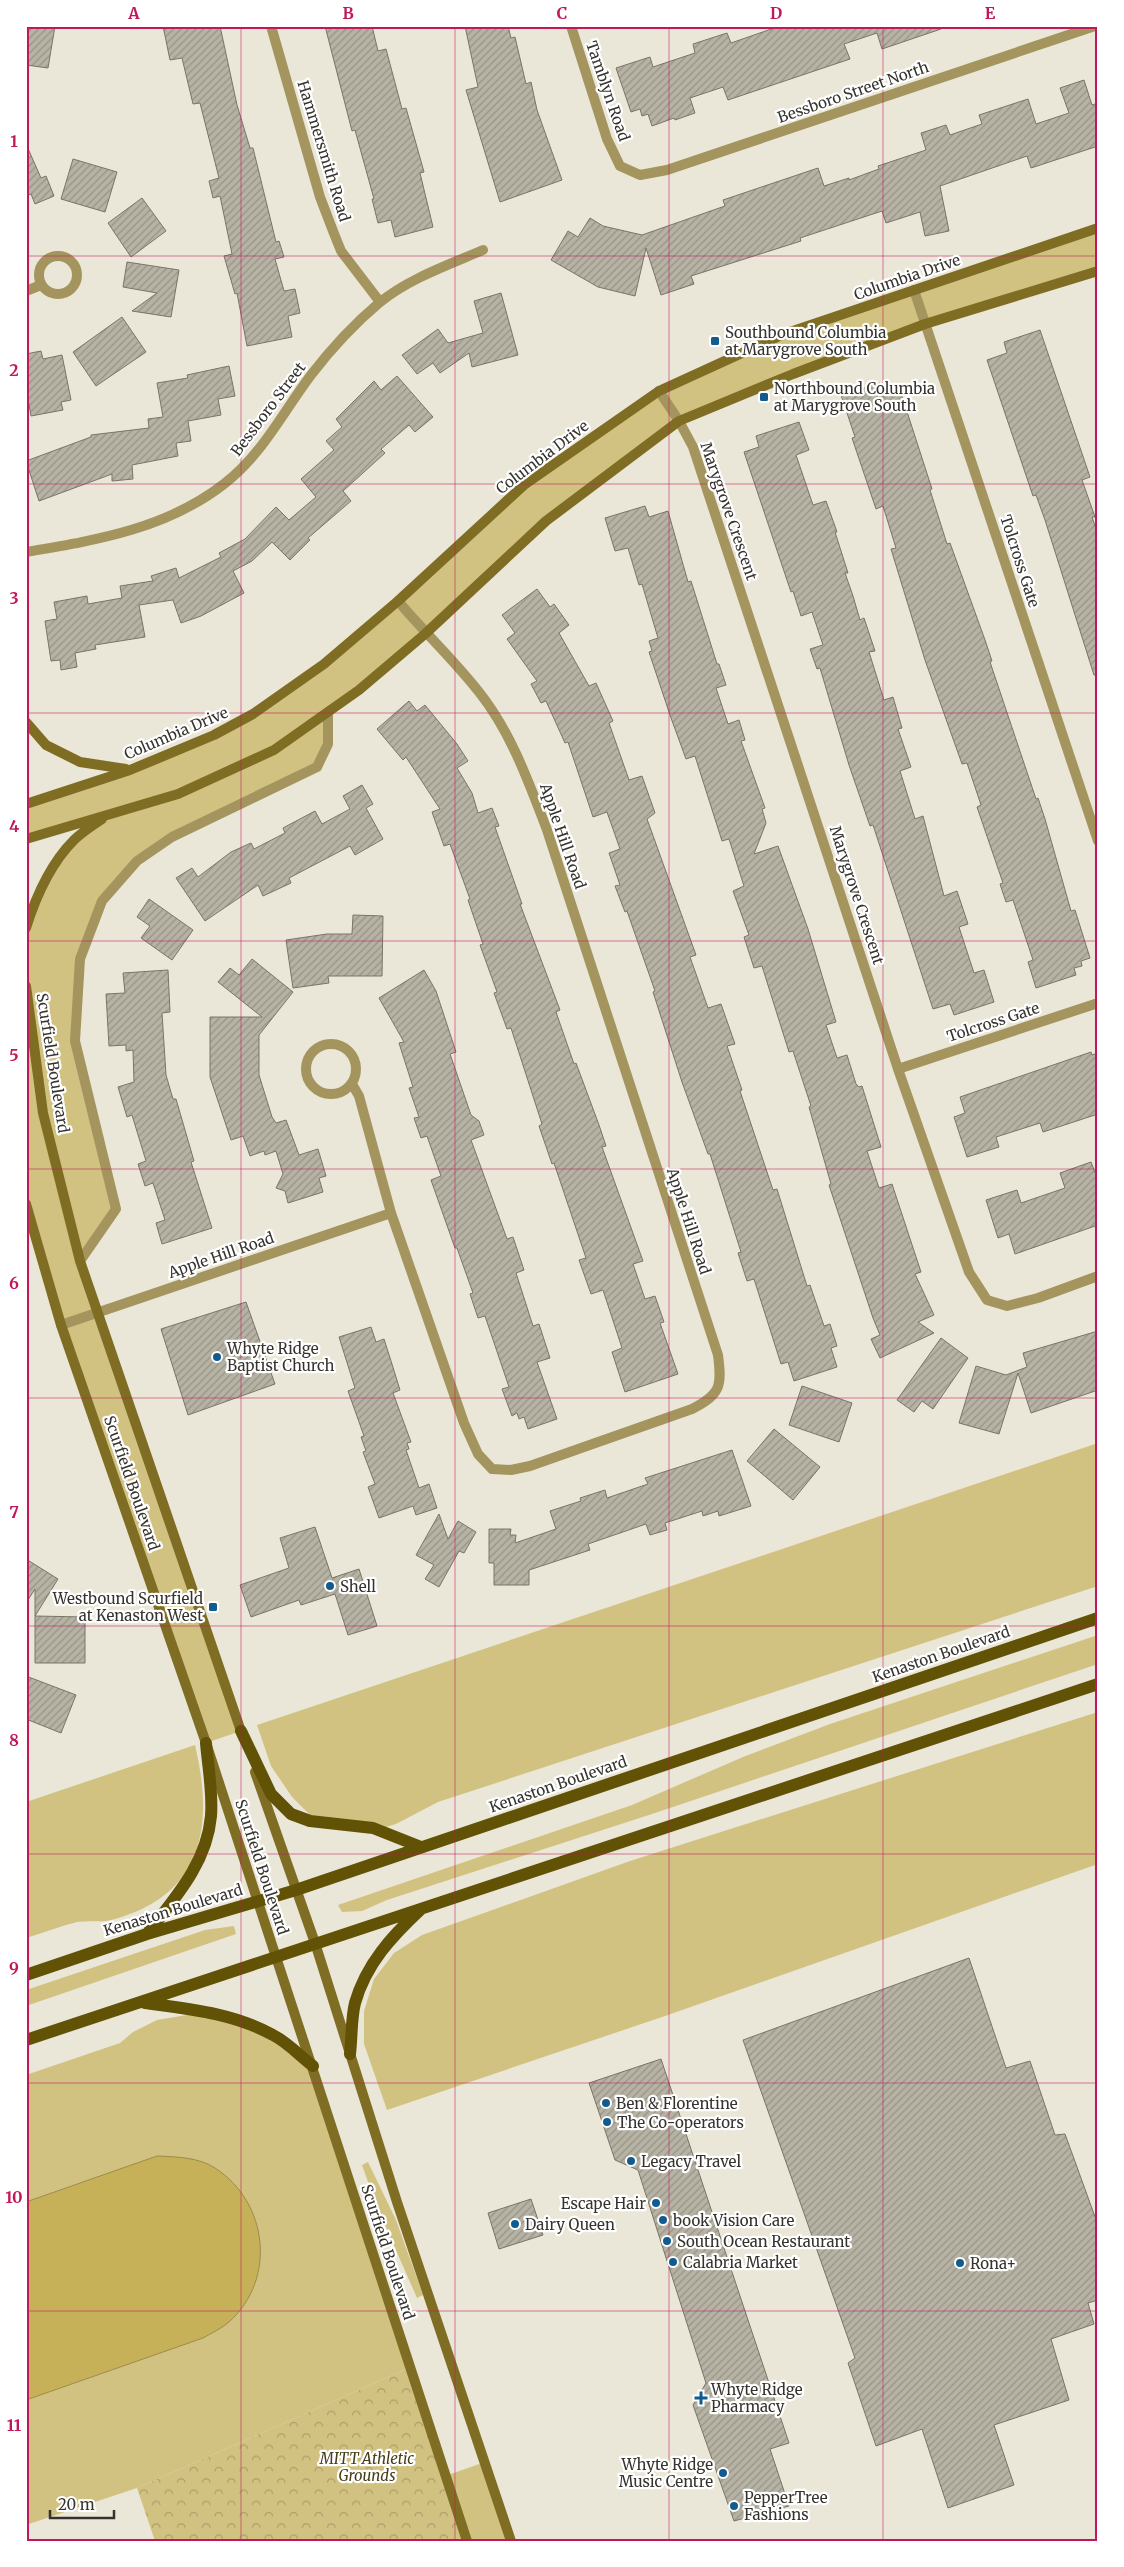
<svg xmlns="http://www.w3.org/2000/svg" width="1124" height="2567" font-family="Merriweather,serif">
<defs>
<pattern id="forest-crowns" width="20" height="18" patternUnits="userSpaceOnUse" patternTransform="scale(1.25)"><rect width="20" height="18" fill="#d2c281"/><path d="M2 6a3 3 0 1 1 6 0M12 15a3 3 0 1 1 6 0" fill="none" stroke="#ab9e6a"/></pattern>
<pattern id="building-hatch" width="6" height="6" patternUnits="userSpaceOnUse" patternTransform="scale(1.25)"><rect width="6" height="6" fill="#b7b3a4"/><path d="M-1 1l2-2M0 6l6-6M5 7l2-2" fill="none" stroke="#969286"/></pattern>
</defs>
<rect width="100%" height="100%" fill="#ebe7d8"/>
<path fill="#d2c281" d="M1098,228V271L925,324L679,421L546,521L425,634L328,712V744L317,767L172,837L137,861L102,901L80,959L75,1041L116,1209L80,1261L241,1731L206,1743L61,1325L26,1204V928L54,864L107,815L26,839V804L214,735L324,664L524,485L659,391L784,334Z
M1098,1443V1586L438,1802L396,1824L379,1829L310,1815L292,1797L271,1766L257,1725Z
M1098,1635V1664L655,1813L387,1900L362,1911L342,1912L338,1905L632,1805L743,1757L830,1724Z
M1098,1712V1864L665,2016L387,2110L364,2044V2011L374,1979L394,1953L422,1935L630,1861Z
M195,1745C214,1825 204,1894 115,1919C102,1923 90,1920 77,1922C60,1926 43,1933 26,1938V1802Z
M234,1926L236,1934L26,2006V1990L205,1930Z
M193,2014L226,2015L304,2058L413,2366L137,2488L26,2525V2400L203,2338C236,2318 245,2307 259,2271L157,2156L26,2202V2075L120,2043L133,2032L157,2020Z
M368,2162L396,2220L423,2295L417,2298L377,2207L362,2165Z
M485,2462L511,2541H467L445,2476Z"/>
<path fill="url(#forest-crowns)" d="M413,2366L467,2541H155L137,2488Z"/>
<path fill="#c7b158" stroke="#9b8b4b" d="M157,2156C177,2157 198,2157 215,2168C268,2202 277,2279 229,2322C222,2328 212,2333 203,2338L26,2400V2202Z"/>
<path fill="url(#building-hatch)" stroke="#787568" d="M26,26H55L48,68L26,65Z
M163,26H220L237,105L250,148H253L276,242L279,241L284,257L275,259L284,291L295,289L300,313L288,316L292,337L247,346L237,293L235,294L224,256L232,254L220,196L213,198L209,181L219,178L200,103L193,104L182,58L170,60Z
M325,26H372L378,51L386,49L402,109L406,108L424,172L420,173L433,227L395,237L391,220L378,223L372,199H374L355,130L352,131Z
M465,26H508L511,38L515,37L526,84L531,82L537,110L562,180L500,202L466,90L478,87Z
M780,26H941V29L882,49L877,33L844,44L850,59L728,100L723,87L690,98L695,113L675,120L674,118L652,126L648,114L642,116L640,109L631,112L616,68L650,57L653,67L695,53L693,44L727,33L731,43Z
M1084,80L1092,105L1098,103V146L1031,168L1027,156L940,186L949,231L925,236L920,212L886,223L882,211L800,238L801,241L691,276L694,284L661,295L646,248L635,296L598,287L551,260L568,231L578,237L590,218L603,226L642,235L725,206L723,200L818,168L824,186L849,178V180L879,169L878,166L926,150L921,133L946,125L950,135L982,124L979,115L1028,99L1036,124L1069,113L1060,88Z
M26,144L41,178L46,176L54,196L35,204L31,194L26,196Z
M73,159L117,172L105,212L61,199Z
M142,198L166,231L131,257L108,223Z
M127,262L179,270L171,317L132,311L157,293L123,287Z
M501,293L518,355L472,367L469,353L440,373L433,363L417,374L402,355L438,329L448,343L483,333L474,301Z
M122,317L146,352L96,386L73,352Z
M1040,330L1090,477L1082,480L1095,517H1092L1098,535V675H1094L1045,520L1036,495L1033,496L987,360L1007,353L1004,342Z
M41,351L43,359L62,355L71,400L61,402L63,410L31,416L26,388V354Z
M229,366L235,396L218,399L221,415L188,421L191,441L176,443L178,456L132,465L133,479L112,481V474L39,501L26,461L91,437V435L149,428L148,419L163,417L157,383L188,378L187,375Z
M397,376L433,417L415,432L409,425L381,449L385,453L343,491L351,501L308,538L310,540L290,560L272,542L252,561L233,571L244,593L201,616L181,623L173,600L139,605L145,637L95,645L96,649L75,653L77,667L61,670L60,660L51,661L45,621L57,619L54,602L87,596L88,604L122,598L120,586L153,581L151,576L176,568L179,578L221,557L219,553L245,539L276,507L289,520L316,497L301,479L334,450L326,441L342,427L336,419L374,381L381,390Z
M880,383L884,396L900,390L932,489L930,490L947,544L950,543L985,640L992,661L990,662L1036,799L1038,798L1045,819L1071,911L1075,910L1090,958L1081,961L1082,966L1074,968L1076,975L1036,988L1028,962L1033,960L1013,900L1006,902L1000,884L1003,883L977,807L981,805L967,763L962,764L925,660L891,549L896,548L883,506L876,509L852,438L855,437L841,395Z
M799,422L809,450L796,455L813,505L826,501L837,532H835L848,573H845L853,596L860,620L864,618L875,651L869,652L884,700L893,697L902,728L898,729L911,767L900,771L915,819L923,816L944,896L957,891L968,924L959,927L974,973L984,970L994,1002L954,1015L950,1004L933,1009L873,825L870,826L849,765L820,668L817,669L810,649L823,645L812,612L801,616L793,591L791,592L744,452L759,447L756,436Z
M645,506L649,517L668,511L688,582L691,581L717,664H719L726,685L716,688L728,724L739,720L745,740L741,741L765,808L762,809L766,823L754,854L778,846L808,929L836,1022L826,1025L837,1058L847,1055L856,1084L859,1087L862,1086L881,1147L867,1151L879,1188L892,1184L921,1272L915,1274L934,1315L918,1322L934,1333L880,1358L871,1339L880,1335L873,1318L829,1185L831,1184L809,1107L811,1106L793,1051L789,1052L762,966L754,968L744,937L749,935L733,891L744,886L729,839L722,841L695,756L686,759L671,718L649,652L652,651L649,641L658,638L642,584L639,585L628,548L615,551L605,518Z
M537,589L550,607L554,604L569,625L559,633L589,686L596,683L613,721L609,723L629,780L642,776L655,813L647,819L696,955L690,957L708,1008L721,1004L735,1044L727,1046L742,1090L740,1091L773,1190L777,1189L807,1286L810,1285L824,1326L830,1324L837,1346L831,1348L837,1367L794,1381L788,1362L781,1364L754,1279L747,1281L738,1253L741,1252L710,1154H708L682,1082L653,992L655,991L627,911L625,912L615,886L620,885L609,853L620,849L607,812L593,817L568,742L565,743L546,701L541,703L531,684L537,681L507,639L515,633L502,615Z
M409,701L417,711L425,705L457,744L468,761L457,768L472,793L478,813L492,808L499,826L495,827L522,904H520L560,1010L556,1012L574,1064L576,1063L599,1125L606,1146L602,1147L643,1261L633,1264L645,1299L655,1296L664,1322L660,1323L678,1374L625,1392L612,1352L622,1348L603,1290L591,1294L579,1260L586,1258L554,1163L552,1164L539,1126L542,1124L511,1028L507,1029L494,993L497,992L480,945L483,944L468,900L470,899L450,844L444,846L432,812L440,809L406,757L403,760L377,729Z
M362,785L373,804L366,808L383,839L355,855L350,846L289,878L291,883L263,896L258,885L205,921L176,878L192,868L198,877L231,852L251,843L254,849L285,833L283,828L315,811L322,824L350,809L343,796Z
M149,899L193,930L172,960L141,938L150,926L137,917Z
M353,915L383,916L382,976H328L329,983L293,988L286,940L327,934H352Z
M252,959L293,992L259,1035V1075L272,1117L276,1123L286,1120L299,1155L318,1149L326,1176L319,1178L323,1192L288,1203L285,1191L276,1188L283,1174L276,1151L265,1155L264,1151L250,1156L243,1136L231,1140L210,1077V1017H262L218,982L230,968L239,975Z
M168,970L170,1012L162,1013L166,1075L173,1099H176L194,1161L191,1162L212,1228L162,1244L156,1223L165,1220L153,1183L145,1186L138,1164L146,1161L132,1115L127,1117L118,1087L134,1082L133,1050L126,1051V1045L109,1046L106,994L125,993L123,973Z
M424,970L436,991L456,1052L450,1054L471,1115L479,1121L484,1135L471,1140L507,1239L513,1237L524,1270L516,1273L533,1326L539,1324L550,1358L537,1362L557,1419L528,1429L524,1417L519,1419L517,1413L512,1416L502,1389L509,1387L485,1316L478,1318L470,1294L473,1293L457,1248H455L431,1180L441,1176L427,1136L421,1138L414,1118L419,1117L409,1088L413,1087L399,1043L404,1042L379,998Z
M1091,1052L1092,1055L1098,1053V1114L1043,1132L1040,1123L996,1137L999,1147L967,1157L954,1117L965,1113L960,1097Z
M1091,1162L1098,1180V1225L1015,1254L1009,1234L998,1238L986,1200L1017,1190L1021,1203L1065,1188L1060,1173Z
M246,1302L275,1384L188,1415L161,1329Z
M371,1327L376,1342L384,1339L391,1361L400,1390L393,1393L411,1442L407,1443L409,1449L406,1450L419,1488L429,1484L437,1508L416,1515L413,1506L379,1518L368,1487L375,1484L363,1452L366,1451L361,1437L364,1436L348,1391L355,1388L339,1337Z
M1098,1331V1390L1031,1413L1018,1373L999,1434L959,1423L976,1366L1006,1375L1027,1367L1023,1353Z
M941,1338L968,1358L933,1409L922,1401L914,1412L897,1400Z
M802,1386L852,1403L839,1442L789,1425Z
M774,1429L820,1467L793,1500L747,1461Z
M732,1450L751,1506L719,1516L718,1511L703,1516L702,1511L665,1523L667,1530L650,1535L646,1524L588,1544L590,1550L529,1570V1585H494V1563H489V1529H511L510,1535H516L515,1543L556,1529L550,1511L581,1501L580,1498L605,1490L607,1498L648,1484L645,1478Z
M439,1514L448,1539L458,1521L476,1532L464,1553L459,1551L439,1587L425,1579L434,1565L416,1555Z
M315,1527L332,1578L359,1569L377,1626L348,1635L335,1594L301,1605L299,1600L251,1617L240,1585L289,1568L280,1538Z
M26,1559L58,1579L35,1616V1589L26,1603Z
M35,1616L85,1617V1663H35Z
M26,1676L76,1695L61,1733L26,1719Z
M969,1958L1006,2068L1030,2061L1055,2135L1065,2134L1098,2225V2300L1088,2303L1094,2324L1051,2339L1069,2400L994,2425L1014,2485L948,2508L922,2429L876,2446L848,2363L855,2358L743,2040Z
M661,2059L789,2443L770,2449L789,2506L734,2521L693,2405L706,2383L638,2170L615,2160L589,2083Z
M531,2199L543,2235L499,2249L488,2213Z"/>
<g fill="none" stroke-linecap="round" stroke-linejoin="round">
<path stroke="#a3955d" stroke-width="10" d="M271,26L320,197L333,231L341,251L380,302
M571,26L607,139L620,166L640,175L667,170L1095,26
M39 275a19 19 0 1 1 38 0a19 19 0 1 1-38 0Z
M914,290L1098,841
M26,291L41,285
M659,391L679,421L693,447L898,1069L969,1272L987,1300L1007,1306L1038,1298L1098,1276
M26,552C97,540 166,529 224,484C262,455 283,412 311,375C331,349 354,324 379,303C408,279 448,265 483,250
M306 1069a25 25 0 1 1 50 0a25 25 0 1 1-50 0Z
M898,1069L1098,1003
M352,1084L359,1096L391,1213L464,1423L478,1454L492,1469L511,1470L530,1466L692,1409C721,1394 722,1386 718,1355L547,830C529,783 511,732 479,692C454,660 424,632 398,601
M80,1261L116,1209L75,1041L80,959L102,901L137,861L172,837L317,767L328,744V712
M61,1325L391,1213"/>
<path stroke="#7f6d24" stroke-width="10" d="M26,722L46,745L80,762L126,769
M26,804L130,770L214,735L253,714L324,664L398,601L524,485L659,391L784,334L1098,228
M26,839L178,794L274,750L359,690L425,634L546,521L679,421L793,374L925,324L1098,271
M26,928C36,896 51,863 74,840C82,832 93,825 102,819
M26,986L43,1113L80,1261L243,1737
M26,1204L61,1325L206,1743L467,2541
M255,1772L315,1943L397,2202L511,2541"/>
<path stroke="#615206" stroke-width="12" d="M241,1731L271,1794L291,1814L310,1821L373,1828L421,1847
M147,1934C175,1898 207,1863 211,1816C213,1793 208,1767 206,1743
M26,1975L147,1934L296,1890L1098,1618
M145,2003C189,2009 233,2013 273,2035C287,2042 300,2056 313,2066
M26,2040L1098,1684
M350,2054C352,2038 351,2019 355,2003C366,1964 392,1936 421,1909"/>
</g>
<path fill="none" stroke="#c2185b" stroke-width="1" stroke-opacity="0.55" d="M241,26V2541M455,26V2541M669,26V2541M883,26V2541M26,256H1098M26,484H1098M26,713H1098M26,941H1098M26,1169H1098M26,1398H1098M26,1626H1098M26,1854H1098M26,2083H1098M26,2311H1098"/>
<g fill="#115b8f" stroke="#fff" stroke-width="2">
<rect x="710" y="336" width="10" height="10" rx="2.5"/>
<rect x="759" y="392" width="10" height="10" rx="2.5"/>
<circle cx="217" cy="1357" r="5"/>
<circle cx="330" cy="1586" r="5"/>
<rect x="208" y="1602" width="10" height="10" rx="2.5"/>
<circle cx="606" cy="2103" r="5"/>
<circle cx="607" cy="2122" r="5"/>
<circle cx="631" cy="2161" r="5"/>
<circle cx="656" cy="2203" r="5"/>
<circle cx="663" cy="2220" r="5"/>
<circle cx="515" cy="2224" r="5"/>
<circle cx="667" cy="2241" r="5"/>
<circle cx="673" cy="2262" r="5"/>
<circle cx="960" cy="2263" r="5"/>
<path d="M698.5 2390.5h5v5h5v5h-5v5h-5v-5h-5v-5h5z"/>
<circle cx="723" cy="2473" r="5"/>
<circle cx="734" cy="2506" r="5"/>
</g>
<g text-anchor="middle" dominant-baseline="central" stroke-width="4.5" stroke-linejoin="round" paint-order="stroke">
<g font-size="15" fill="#35332e" stroke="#fff">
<text transform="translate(608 91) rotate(71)">Tamblyn Road</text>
<text transform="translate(853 92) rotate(-19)">Bessboro Street North</text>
<text transform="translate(324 151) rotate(73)">Hammersmith Road</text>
<text transform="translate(907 277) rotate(-19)">Columbia Drive</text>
<text transform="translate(268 409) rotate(-53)">Bessboro Street</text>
<text transform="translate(542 457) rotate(-37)">Columbia Drive</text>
<text transform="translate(729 511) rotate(71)">Marygrove Crescent</text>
<text transform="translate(1020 561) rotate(72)">Tolcross Gate</text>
<text transform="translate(176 733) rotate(-23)">Columbia Drive</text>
<text transform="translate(563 836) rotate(71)">Apple Hill Road</text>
<text transform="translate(857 895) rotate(72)">Marygrove Crescent</text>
<text transform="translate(993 1022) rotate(-18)">Tolcross Gate</text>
<text transform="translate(53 1063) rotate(81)">Scurfield Boulevard</text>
<text transform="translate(689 1221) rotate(72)">Apple Hill Road</text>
<text transform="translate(221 1255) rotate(-19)">Apple Hill Road</text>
<text transform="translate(132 1483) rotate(71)">Scurfield Boulevard</text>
<text transform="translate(941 1654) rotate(-19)">Kenaston Boulevard</text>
<text transform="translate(558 1784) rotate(-19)">Kenaston Boulevard</text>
<text transform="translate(262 1867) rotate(72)">Scurfield Boulevard</text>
<text transform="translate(173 1910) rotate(-17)">Kenaston Boulevard</text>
<text transform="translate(388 2252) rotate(72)">Scurfield Boulevard</text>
</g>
<g font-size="15" fill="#35332e" stroke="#fff" text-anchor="start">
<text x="725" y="332">Southbound Columbia<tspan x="725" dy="17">at Marygrove South</tspan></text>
<text x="774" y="388">Northbound Columbia<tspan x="774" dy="17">at Marygrove South</tspan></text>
<text x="227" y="1348">Whyte Ridge<tspan x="227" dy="17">Baptist Church</tspan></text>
<text x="340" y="1586">Shell</text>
<text x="203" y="1598" text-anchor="end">Westbound Scurfield<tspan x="203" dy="17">at Kenaston West</tspan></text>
<text x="616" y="2103">Ben &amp; Florentine</text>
<text x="617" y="2122">The Co-operators</text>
<text x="641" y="2161">Legacy Travel</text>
<text x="646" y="2203" text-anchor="end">Escape Hair</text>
<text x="673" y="2220">book Vision Care</text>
<text x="525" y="2224">Dairy Queen</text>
<text x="677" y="2241">South Ocean Restaurant</text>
<text x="683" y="2262">Calabria Market</text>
<text x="970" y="2263">Rona+</text>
<text x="711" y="2389">Whyte Ridge<tspan x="711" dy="17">Pharmacy</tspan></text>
<text x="713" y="2464" text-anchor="end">Whyte Ridge<tspan x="713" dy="17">Music Centre</tspan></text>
<text x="744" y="2497">PepperTree<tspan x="744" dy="17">Fashions</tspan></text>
</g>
<g font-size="15" font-style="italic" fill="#473d17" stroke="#fff">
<text x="367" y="2458">MITT Athletic<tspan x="367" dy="17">Grounds</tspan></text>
</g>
</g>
<rect width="1124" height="2567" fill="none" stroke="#ffffff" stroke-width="55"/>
<path d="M50 2510v8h64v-8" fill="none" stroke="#35332e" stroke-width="2.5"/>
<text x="58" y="2510" font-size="15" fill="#35332e" stroke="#ffffff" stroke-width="4" paint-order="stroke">20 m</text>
<rect x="28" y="28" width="1068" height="2512" fill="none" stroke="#c2185b" stroke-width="2"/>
<g font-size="16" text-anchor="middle" font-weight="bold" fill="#c2185b">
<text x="134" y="19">A</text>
<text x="348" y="19">B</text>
<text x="562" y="19">C</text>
<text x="776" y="19">D</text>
<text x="990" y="19">E</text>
<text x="14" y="147">1</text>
<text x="14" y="376">2</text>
<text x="14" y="604">3</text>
<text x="14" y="832">4</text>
<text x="14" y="1061">5</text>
<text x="14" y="1289">6</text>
<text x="14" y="1518">7</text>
<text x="14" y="1746">8</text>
<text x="14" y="1974">9</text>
<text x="14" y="2203">10</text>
<text x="14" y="2431">11</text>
</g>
</svg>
